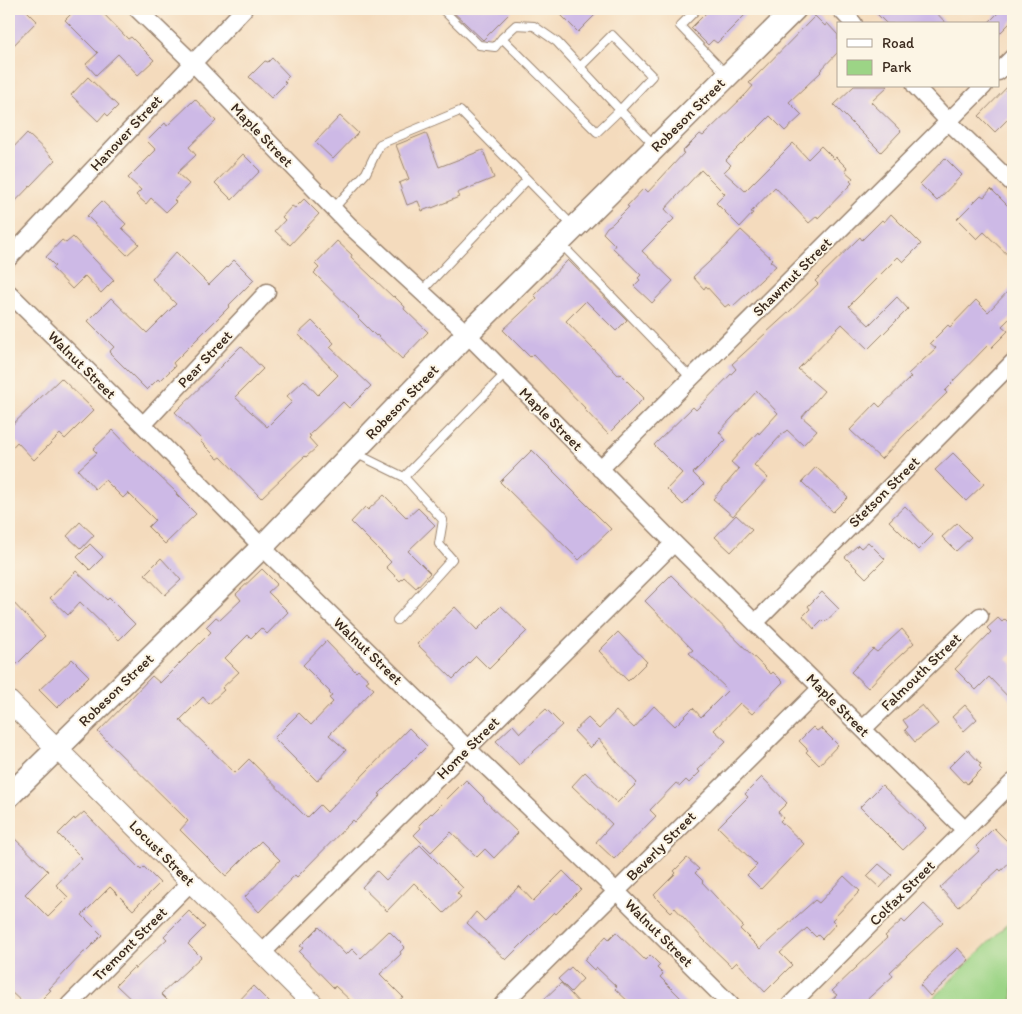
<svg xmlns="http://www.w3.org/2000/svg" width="1022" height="1014" font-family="Itim,sans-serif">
<rect width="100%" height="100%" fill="#fcf5e5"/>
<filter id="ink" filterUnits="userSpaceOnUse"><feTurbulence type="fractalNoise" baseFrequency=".02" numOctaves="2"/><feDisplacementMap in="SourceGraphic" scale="10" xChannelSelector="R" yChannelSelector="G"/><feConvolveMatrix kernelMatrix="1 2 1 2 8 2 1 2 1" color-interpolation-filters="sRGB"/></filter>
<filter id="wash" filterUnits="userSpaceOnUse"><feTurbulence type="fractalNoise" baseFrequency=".0096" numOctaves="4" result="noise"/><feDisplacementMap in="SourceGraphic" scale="20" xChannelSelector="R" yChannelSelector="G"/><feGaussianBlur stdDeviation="1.12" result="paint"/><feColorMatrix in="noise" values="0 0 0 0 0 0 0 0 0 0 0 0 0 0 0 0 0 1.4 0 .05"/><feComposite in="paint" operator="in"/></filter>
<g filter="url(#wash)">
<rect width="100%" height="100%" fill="#f4dbbd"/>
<path fill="#9cd486" stroke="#6c7f52" d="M1013,918V1005H926Z"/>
<g id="blocks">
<path fill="#cdb9e6" d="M14,9H25L37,21L9,50V14Z
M76,9H99L128,39L131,37L154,60L138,75L118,54L96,75L86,64L98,53L65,20Z
M450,9H514L483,40Z
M555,9H601L578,32Z
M710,9H751L717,43L713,40L708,45L691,28Z
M872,9H933L947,24H887Z
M1002,9H1013V20L998,35V24H987Z
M815,16L825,26L827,23L838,35V52L820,71L821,72L789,102L802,115L785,131L770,116L726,160L731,165L724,172L745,191L793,143L808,159L821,146L834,159L836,157L847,168L845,171L853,178L850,181L852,183L818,218L817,216L809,223L775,187L751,212L753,213L740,227L716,203L725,194L701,170L665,209L674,219L642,251L673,281L652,303L634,286L640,280L638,278L641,275L613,248L615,245L603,233L607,227L612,224L629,207L627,206L644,188L648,192L684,153L682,152L700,134L703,136L747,93L753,86L749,83Z
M272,58L289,76L284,81L286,83L271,98L249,77L265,61L268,62Z
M88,77L118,106L108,116L105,113L98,121L71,95Z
M1013,81V114L995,132L979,116Z
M854,86H888L871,102L901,131L881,152L834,105Z
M195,99L216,121L189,147L196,155L177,173L189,184L174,200L176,202L166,212L151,198L146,204L136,195L141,190L128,178L156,150L147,141L165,123L167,126Z
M340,116L358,133L333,159L315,142Z
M27,133L55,160L9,208V152Z
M426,133L439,167L483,150L494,178L457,193L459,197L432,208V207L422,211L418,201L407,205L399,183L409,179L396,145Z
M243,154L260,171L232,200L215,183Z
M945,158L962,175L937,201L920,184Z
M991,189L1013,211V260L984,232L977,239L957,219L981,195L984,197Z
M304,199L319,214L290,245L275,231L285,220L282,217L292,206L295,208Z
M102,201L126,224L122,228L139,244L127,255L87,216Z
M891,214L921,244L903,262L898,257L849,306L869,325L897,297L908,309L868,349L842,324L798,369L824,391L802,417L817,430L803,445L787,430L785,432H784L754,465L768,478L733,516L713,499L739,469L731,462L758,432L759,434L778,413L757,391L719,432L726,440L693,473L704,484L683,505L667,489L682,473L654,445L693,407L696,410L736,369L732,364L789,312L818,284L815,281L860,237L862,240L882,220L884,222Z
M741,230L772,259L770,261L776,266L732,307L729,304L725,307L706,286L704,289L693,277L725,247Z
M73,237L114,280L101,293L85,276L72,289L52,268L55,266L46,257L62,240L66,243Z
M337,241L352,255L351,257L393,297L394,296L405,307L404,309L428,332L402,359L377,335L376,336L358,318L359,317L314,273L319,268L315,264Z
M176,252L209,285L234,260L254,280L229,305L230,306L173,363L175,366L160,381L158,379L147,390L109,352L114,347L88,321L111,298L147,333L176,304L152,279Z
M568,260L627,320L616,331L586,301L566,321L618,375L620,374L644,398L608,434L584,409L585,408L533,354L530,357L503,330L537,298L534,295Z
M1013,286V315L1002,326L1008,331L991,348L988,345L951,383L952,384L945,391L947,393L909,430L881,459L850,430L876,403L880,407L911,377L908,374L936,348L930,343L948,325L950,327L976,300L988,312Z
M312,321L334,343L330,347L371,386L349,408L343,402L309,435L311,436L309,438L317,447L306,457L305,456L261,498L221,457L218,459L200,441L202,440L175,412L223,365H222L241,346L263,369L235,397L267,427L292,402L287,396L304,380L318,395L338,375L298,334Z
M61,378L94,410L65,439L60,434L34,460L17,442L9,451V428Z
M113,430L134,452L177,493L176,494L196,514L165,544L148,527L155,520L128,493L123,498L105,480L95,489L78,470L97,453L93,449Z
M532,450L611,529L579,560L500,482Z
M953,453L984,484L966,501L935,470Z
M816,467L848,497L833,512L802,482Z
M384,495L407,518L418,508L435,525L408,551L430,573L416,588L404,577L400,581L386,567L391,562L351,522L365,507L368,510Z
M905,506L933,535L918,550L889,521Z
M736,515L752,530L731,552L715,537Z
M80,522L94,535L81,549L67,536Z
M957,523L971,537L956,551L942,537Z
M868,542L885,559L866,578L845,557L858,545L861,548Z
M90,544L103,557L90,570L77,557Z
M161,558L181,580L165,595L145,574Z
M262,569L277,584L268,592L288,612L267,634L261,628L251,638L248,635L225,658L239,672L222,688L224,690L209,704L203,697L180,720L235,773L249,759L307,818L320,805L327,812L409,728L427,746L379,794L381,795L355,822L353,820L297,877L295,875L259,912L245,897L280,860L261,841L226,876L180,830L188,821L98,732L152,676L160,683L211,632L206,627L216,617L220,620L241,600L236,594Z
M76,571L107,600L109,598L135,624L119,640L80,602L68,615L50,598Z
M671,575L771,674L773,672L783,682L752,714L740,703L714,730L726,741L698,770L700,772L689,783L686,780L680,786L676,783L650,810L656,816L614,859L596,842L612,824L572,786L585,772L617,803L637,783L617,762L599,739L590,748L574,731L588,718L599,729L616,711L634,728L654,706L675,726L693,708L701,717L728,690L689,653L693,650L645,601Z
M822,592L839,609L825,622L823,620L814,629L803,616L810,609L808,606Z
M9,598L45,636L16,665L9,657Z
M501,606L527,631L489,669L476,656L453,679L417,644L455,607L477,630Z
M998,618L1002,622L1005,619L1013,627V653L1007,659L1013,665V702L989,677L976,690L955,669L991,632L987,628Z
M902,629L914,643L890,665L868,688L851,672L873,649L877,652Z
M618,632L647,662L628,681L599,651Z
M326,641L356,672L358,670L369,680L366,682L374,689L329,735L346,750L317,781L274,738L299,713L311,725L333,702L329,698L332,696L329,693L330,692L303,665Z
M72,659L89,676L57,708L39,690Z
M922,705L938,724L915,742L905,730L908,727L903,720Z
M965,705L977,719L964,731L952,717Z
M546,709L562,725L519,765L496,741L513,725L520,733Z
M813,727L817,731L821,728L838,745L819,765L806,752L808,750L799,741Z
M967,749L981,764L979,766L982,769L967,784L965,781L963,782L949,767Z
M762,777L787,803L778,812L783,818L780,821L804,844L761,889L747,875L757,865L718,827L748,797L745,794Z
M466,780L484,798L483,799L518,833L494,858L485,849L477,857L451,832L431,852L414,835L421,828L419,825L431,813L432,814Z
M882,785L926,828L903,850L860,807Z
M84,812L141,870L144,867L160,883L133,910L110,887L82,915L102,935L85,952H84L49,989L51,990L36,1005H25L9,990V833L48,871L25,894L48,917L68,897L56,885L82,858L58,834L74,818L75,820Z
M994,828L1013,847V858L1001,871L999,869L958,907L940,888L980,850L976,846Z
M420,845L463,888L457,893L461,897L444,913L414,883L387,911L362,887L377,871L386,880Z
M687,858L699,869L695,873L703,881L702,882L743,926L740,929L760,949L815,900L819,903L844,876L860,891L832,920L836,924L822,939L818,935L816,937L807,928L780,953L792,965L765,992L737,962L732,967L703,939L675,908L671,912L654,895L676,873L674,871Z
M879,864L892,875L880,888L867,876Z
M563,871L581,889L556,914L554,912L506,960L467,923L476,912L485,921L519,886L533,901Z
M924,904L943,922L890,972L893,976L861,1005H826L837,995L832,991L857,967H856L887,938L885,936L902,920L905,923Z
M189,911L205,927L188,944L201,957L161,994L172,1005H137L116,985L134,967L135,969L167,939L164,936Z
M319,927L346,955L352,949L361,958L389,931L405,947L400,952L401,954L380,974L403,997L394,1005H355L335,986L334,988L299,952L303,948L300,946Z
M616,932L645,960L650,955L660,965L657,968L663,974L660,977L688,1005H632L615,989L617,987L596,967L594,970L584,960L606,936L609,939Z
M958,948L969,960L930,996L920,985Z
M571,967L583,979L571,992L558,979Z
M561,983L581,1005H538Z
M253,986L272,1005H235Z"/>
</g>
</g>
<g filter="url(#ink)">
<use href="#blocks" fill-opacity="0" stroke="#98826e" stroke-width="1"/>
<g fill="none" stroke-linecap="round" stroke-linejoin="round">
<g stroke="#98826e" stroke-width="10">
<path id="service" d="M442,9L479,45L495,47L502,38L516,25L534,26L557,42L620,110L597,132L502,38
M697,9L680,26L727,75
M580,67L612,35L652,76L620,110L654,145
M333,209L366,173L380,144L460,111L573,226
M561,244L691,378
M421,292L527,180
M355,453L404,477L506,373
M397,620L452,559L439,544L443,520L404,477"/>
</g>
<g stroke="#98826e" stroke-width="19">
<path id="minor" d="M137,9L193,63L350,226L463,330L674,543L965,830
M840,9L854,24
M998,72L1013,57
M915,86L949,122L1013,184
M9,258L244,9
M9,293L143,425L262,547L467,748L616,891L731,1005
M143,425L267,292
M600,469L984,86
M755,623L1013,362
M863,729L980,616
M262,953L674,543
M69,1005L191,882
M502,1005L821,688
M790,1005L1013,782"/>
</g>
<g stroke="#98826e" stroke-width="22">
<path id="tertiary" d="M9,701L314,1005"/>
</g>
<g stroke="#98826e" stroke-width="25">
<path id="secondary" d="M9,796L262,547L467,334L795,9"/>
</g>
<use href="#service" stroke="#fff" stroke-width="8"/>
<use href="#minor" stroke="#fff" stroke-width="16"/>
<use href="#tertiary" stroke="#fff" stroke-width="20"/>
<use href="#secondary" stroke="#fff" stroke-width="22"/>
</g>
</g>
<g text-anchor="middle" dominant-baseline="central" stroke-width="4" stroke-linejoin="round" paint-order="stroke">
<g font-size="15" fill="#3b2a1e" stroke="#fcf5e5">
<text transform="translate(688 115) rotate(-45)">Robeson Street</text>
<text transform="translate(126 133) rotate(-47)">Hanover Street</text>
<text transform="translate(262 135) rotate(46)">Maple Street</text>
<text transform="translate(792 277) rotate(-45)">Shawmut Street</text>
<text transform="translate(205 359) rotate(-47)">Pear Street</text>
<text transform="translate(82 365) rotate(45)">Walnut Street</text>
<text transform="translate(402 402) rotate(-46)">Robeson Street</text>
<text transform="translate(551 419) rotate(45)">Maple Street</text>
<text transform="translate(884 492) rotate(-45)">Stetson Street</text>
<text transform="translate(368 651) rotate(44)">Walnut Street</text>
<text transform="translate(921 672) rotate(-44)">Falmouth Street</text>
<text transform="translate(116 690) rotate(-44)">Robeson Street</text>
<text transform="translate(838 705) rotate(45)">Maple Street</text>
<text transform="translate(468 748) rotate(-45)">Home Street</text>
<text transform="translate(661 846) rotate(-45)">Beverly Street</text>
<text transform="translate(162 853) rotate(45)">Locust Street</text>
<text transform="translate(902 893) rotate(-45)">Colfax Street</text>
<text transform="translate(659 933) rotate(45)">Walnut Street</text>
<text transform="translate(130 944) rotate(-45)">Tremont Street</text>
</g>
</g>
<rect width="1022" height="1014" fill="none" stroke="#fcf5e5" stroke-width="30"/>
<rect x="837" y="22" width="162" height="65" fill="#fcf5e5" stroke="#afa495"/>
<rect x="847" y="39" width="25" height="8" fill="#ffffff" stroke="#afa495"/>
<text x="882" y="48" font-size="15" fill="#3b2a1e">Road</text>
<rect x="847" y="60" width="25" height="15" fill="#9cd486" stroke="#afa495"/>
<text x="882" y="72" font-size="15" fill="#3b2a1e">Park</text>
</svg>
